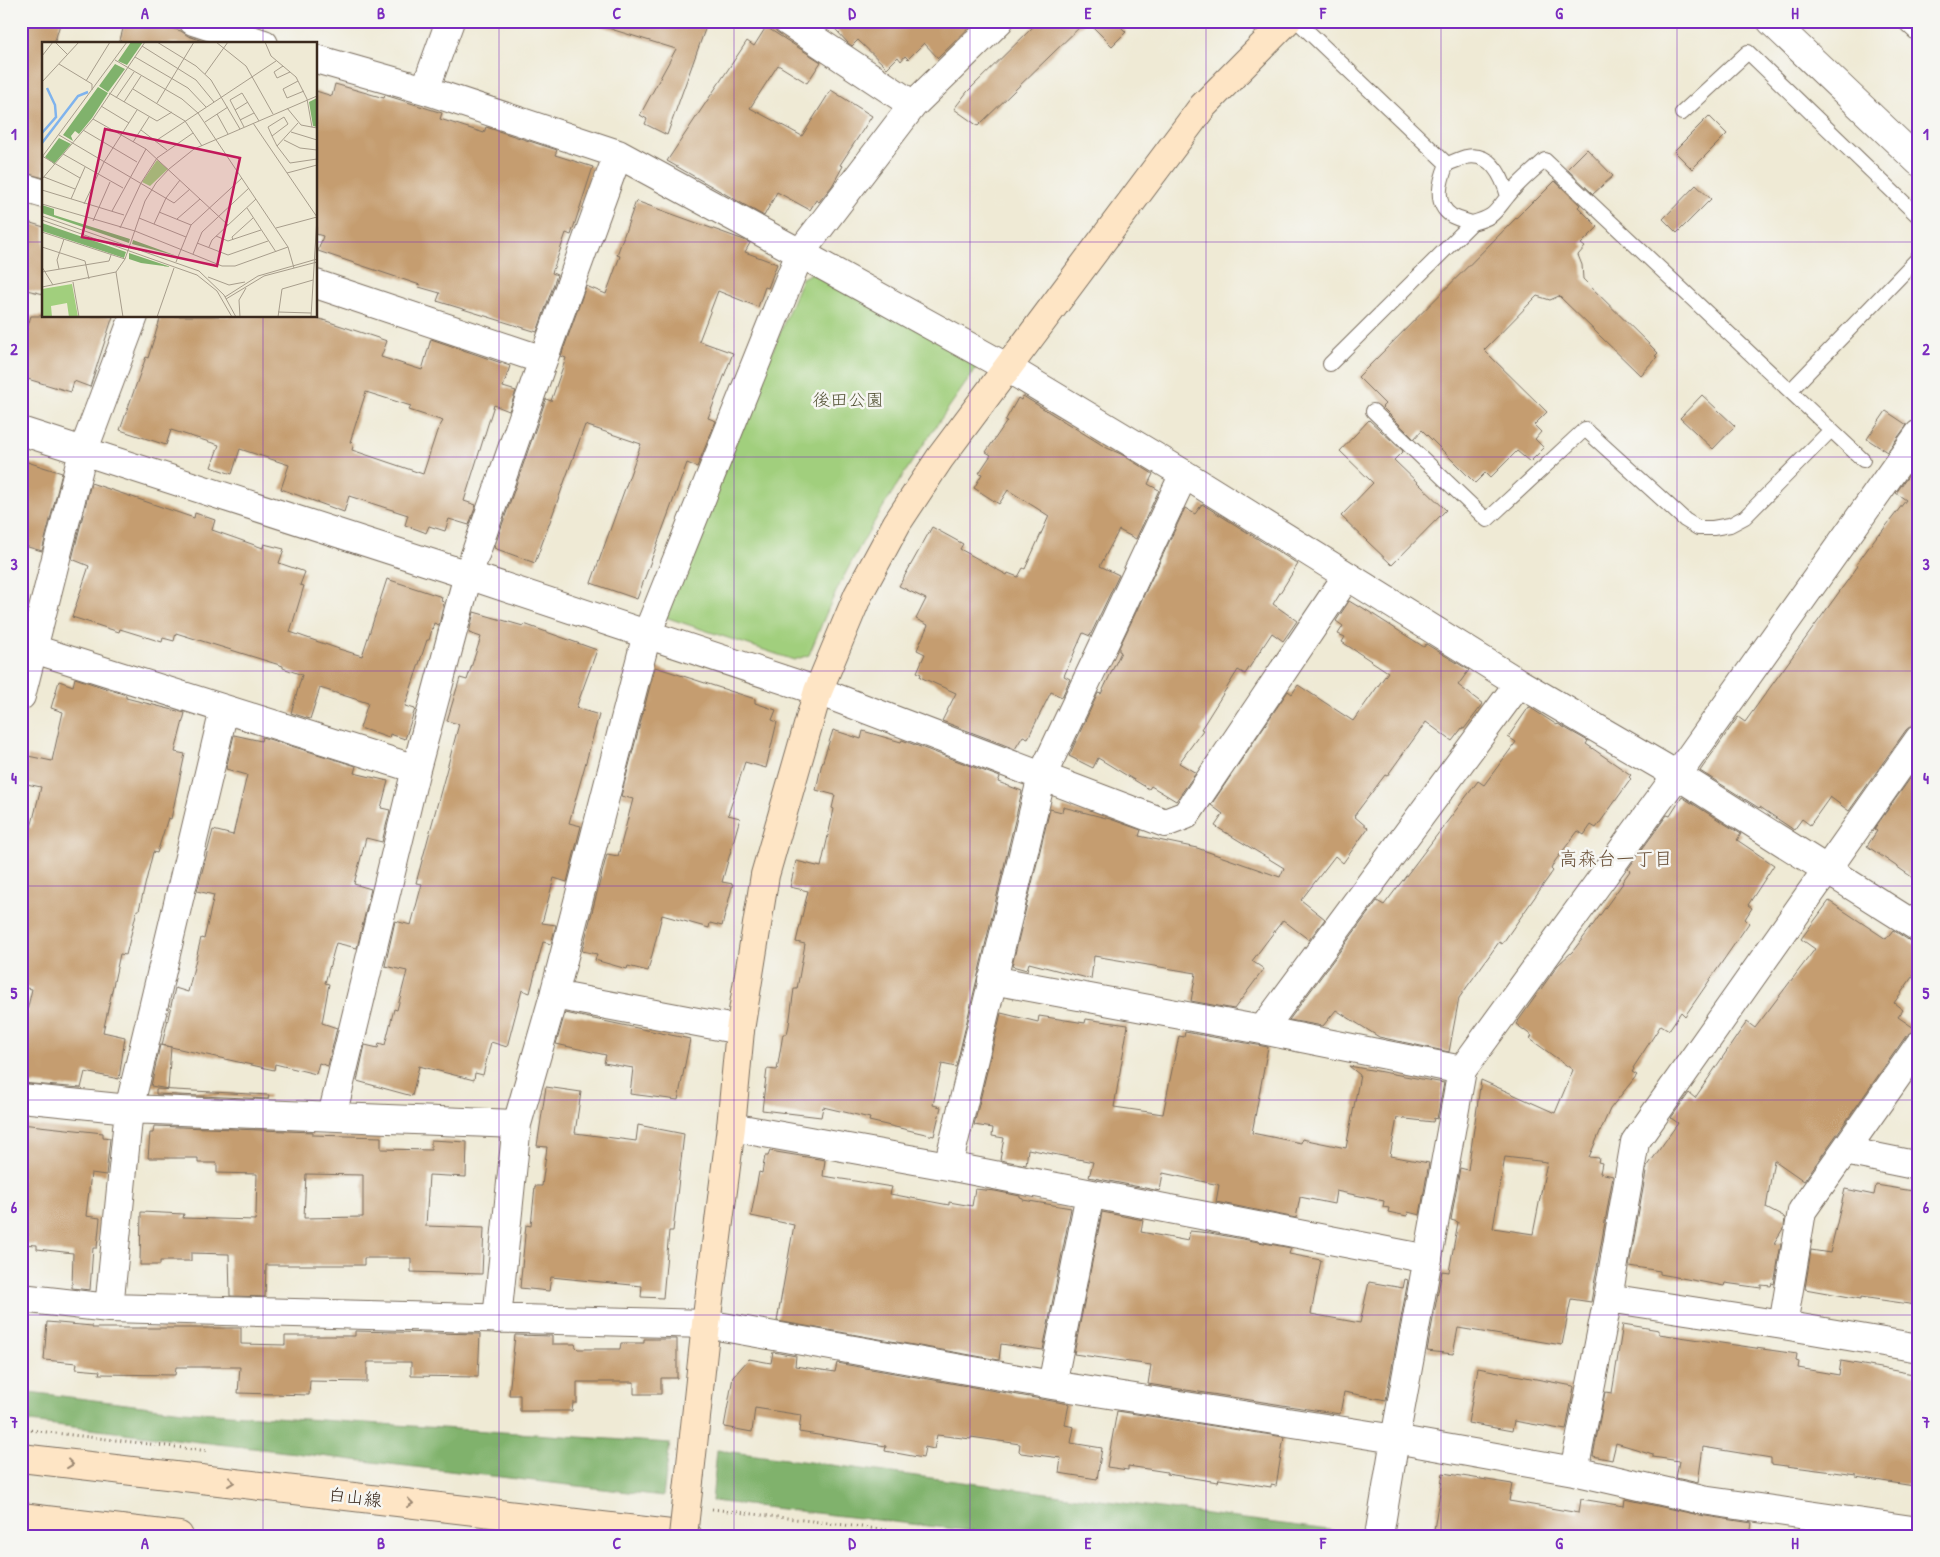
<svg xmlns="http://www.w3.org/2000/svg" width="1940" height="1557" font-family="'Patrick Hand','Klee One',sans-serif">
<rect width="100%" height="100%" fill="#f6f6f2"/>
<filter id="ink" filterUnits="userSpaceOnUse"><feTurbulence type="fractalNoise" baseFrequency=".02" numOctaves="2"/><feDisplacementMap in="SourceGraphic" scale="10" xChannelSelector="R" yChannelSelector="G"/><feConvolveMatrix kernelMatrix="1 2 1 2 8 2 1 2 1" color-interpolation-filters="sRGB"/></filter>
<filter id="wash" filterUnits="userSpaceOnUse"><feTurbulence type="fractalNoise" baseFrequency=".0096" numOctaves="4" result="noise"/><feDisplacementMap in="SourceGraphic" scale="20" xChannelSelector="R" yChannelSelector="G"/><feGaussianBlur stdDeviation="1.12" result="paint"/><feColorMatrix in="noise" values="0 0 0 0 0 0 0 0 0 0 0 0 0 0 0 0 0 1.4 0 .05"/><feComposite in="paint" operator="in"/></filter>
<g filter="url(#wash)">
<rect width="100%" height="100%" fill="#efead5"/>
<path fill="#a1cf7d" stroke="#6e7c4e" d="M812,273L980,363C928,437 876,511 836,592C826,612 818,634 809,655L794,660L665,617L802,278Z"/>
<path fill="#80b26c" stroke="#5e6e45" d="M21,1391L183,1411L670,1443L663,1496L21,1421Z
M717,1450L1367,1535L1366,1536H1015L712,1501Z"/>
<g id="blocks">
<path fill="#c59d6f" fill-rule="evenodd" d="M21,21H61L54,44H44V178L21,172Z
M125,21H148L181,31L188,36L209,43L119,44Z
M602,21H708L667,135L645,124L647,119L640,115L676,49L601,26Z
M828,21H976L938,58L924,43L908,59L905,56L901,61L898,57L887,68L858,40L852,46L848,43Z
M1039,21H1086L978,126L954,109L967,92Z
M1087,21H1115L1126,32L1112,46Z
M766,27L821,62L807,83L778,65L750,108L802,136L831,90L872,116L840,165L843,166L832,186L819,202L816,200L810,210L777,192L764,216L667,161L747,41L754,46Z
M335,84L384,98L385,95L442,113L440,119L484,133L486,127L557,150L555,155L593,167L571,235L566,233L552,273L557,275L537,332L437,301L440,293L419,287L420,285L318,251L323,236L316,234V91L332,96Z
M1709,116L1727,134L1692,169L1674,151Z
M1587,149L1613,176L1593,194L1567,169Z
M1555,181L1580,205L1578,207L1598,227L1581,244L1585,247L1578,255L1582,265L1583,279L1658,353L1655,356L1657,357L1640,375L1559,296L1550,300L1537,296L1484,350L1547,412L1534,425L1541,432L1535,439L1544,448L1530,462L1517,451L1490,478L1485,473L1475,483L1422,430L1414,439L1382,407L1385,404L1358,377L1534,200L1535,201Z
M1696,185L1711,199L1677,233L1663,219Z
M636,201L744,240L750,243L745,252L777,264L768,288L765,287L758,307L718,291L699,341L733,353L708,418L716,421L697,467L687,463L637,599L591,583L641,444L585,425L535,563L494,548L546,399L551,401L566,358L561,356L586,286L606,294L620,256L617,255Z
M21,220L44,227V294L22,289L27,270L21,269Z
M31,316H113L90,387L74,381L71,392L21,377V347Z
M161,316H311L387,341L381,357L422,370L431,339L510,366L503,387L516,391L509,411L494,405L464,501L476,505L469,525L449,519L445,531L429,526L426,533L424,532L405,525L408,515L349,496L344,512L281,489L289,465L240,449L232,474L211,467L219,445L171,430L166,445L120,430L146,357L148,358ZM366,392L411,406L409,410L443,421L437,431L423,474L352,450L354,443L350,442Z
M1702,395L1735,426L1713,449L1680,418Z
M1023,396L1107,448L1121,454L1153,474L1148,484L1159,490L1136,539L1119,530L1100,566L1119,575L1090,636L1083,633L1064,676L1070,679L1062,697L1051,692L1028,738L1023,736L1015,749L942,721L956,693L920,677L921,674L917,672L925,654L917,650L928,625L916,619L926,599L899,586L932,527L963,544L960,549L1007,575L1008,573L1018,577L1023,568L1025,569L1049,516L1008,490L999,504L974,488L982,474L979,473L991,455L986,452L1007,421H1005L1018,398L1021,400Z
M1886,411L1907,425L1887,452L1867,439Z
M1369,420L1403,451L1394,460L1446,510L1392,565L1341,516L1373,483L1340,451Z
M21,460L62,473L42,551L21,545Z
M1919,461V724L1912,725L1906,730L1849,811L1830,797L1810,825L1802,819L1794,830L1760,807L1759,808L1700,771L1738,717L1745,722L1858,566L1856,565L1879,533L1880,534L1906,500L1896,493Z
M91,483L194,518L195,513L215,520L212,530L263,548L264,544L284,549L279,563L305,572L300,585L304,586L290,632L339,649L362,656L387,579L442,597L441,601L444,602L439,625L434,623L429,640H427L405,706L415,709L405,739L390,734L389,738L360,728L368,703L320,688L310,719L291,713L302,675L283,668V666L176,633L174,641L163,638L162,642L120,629L119,632L72,617L89,566L72,559Z
M1202,504L1298,564L1273,604L1297,621L1283,641L1272,633L1245,674L1238,670L1201,729L1203,730L1179,763L1196,773L1176,801L1151,786L1149,789L1098,758L1093,768L1069,756L1098,693L1101,694L1121,652L1119,651V648L1185,508L1195,514Z
M1349,601L1359,607L1360,606L1424,647L1426,644L1469,670L1458,685L1483,704L1464,729L1462,728L1452,741L1426,722L1387,776L1385,775L1354,816L1368,828L1343,863L1335,856L1301,900L1325,919L1309,940L1283,920L1252,961L1264,969L1234,1009L1191,1001L1196,973L1094,956L1091,979L1029,963L1027,970L1012,966L1050,809L1062,812L1063,807L1110,819L1141,830L1139,836L1197,848L1280,877L1284,868L1215,826L1223,814L1211,805L1288,691L1292,694L1298,685L1353,721L1388,672L1342,642L1345,637L1338,634L1343,626L1336,621Z
M474,612L523,626L524,624L597,650L576,708L599,715L569,823L581,826L567,882L554,878L542,923L556,925L551,944L543,942L530,993L522,990L507,1047L491,1042L483,1075L475,1073L474,1080L419,1066L412,1096L357,1081L365,1045L378,1048L379,1043L385,1045L394,1009L397,1010L407,971L385,966L395,921L411,925L422,884L416,883L459,724L447,721L460,678L467,680L481,637L469,633Z
M655,667L755,699V703L776,710L772,720L777,722L766,768L745,762L728,815L740,818L722,882L733,884L722,926L710,923L709,928L662,915L648,971L628,966L627,969L595,960L597,954L582,951L607,854L618,856L633,799L621,796Z
M75,678L126,695V698L185,713L175,752L185,754L171,819L168,818L157,853L153,852L139,910H137L126,955L120,954L103,1032L125,1037L119,1079L85,1072L81,1088L21,1083V1037L32,989L21,987V825L31,828L41,787L22,783L28,756L52,761L63,712L51,708L59,681L73,686Z
M1529,707L1557,725L1558,724L1588,741L1586,744L1631,775L1629,777L1631,779L1596,828L1591,825L1584,835L1578,831L1555,861L1551,869L1553,871L1502,944L1499,942L1459,998L1449,1052L1379,1037L1336,1010L1323,1026L1289,1020L1377,901L1384,905L1478,781L1484,785L1516,742L1508,737Z
M833,730L861,739L863,731L901,742L902,740L1000,777L998,782L1022,791L956,1067L942,1064L933,1105L941,1107L934,1136L869,1121L870,1118L823,1107L821,1117L762,1110L767,1069L777,1070L783,1034H787L789,1025L794,989H797L805,944L796,942L808,891L790,887L796,861L821,867L834,809L832,808L835,795L816,790L821,767Z
M234,735L261,741L262,737L356,766L354,773L388,781L381,808L390,810L382,842L366,838L354,884L371,889L357,948L336,943L325,983L329,984L322,1023L337,1028L328,1066L319,1063L316,1074L275,1064L274,1070L162,1045L175,988L188,992L201,938L204,939L214,895L197,891L213,830L233,835L247,775L226,769Z
M1919,766V882L1867,846L1877,831L1874,829Z
M1682,797L1741,834L1737,840L1774,865L1748,905L1752,908L1745,919L1749,923L1685,1016L1681,1012L1669,1030L1661,1025L1633,1068L1634,1069L1632,1072L1637,1075L1610,1109L1589,1157L1599,1158L1598,1162L1602,1163L1600,1173L1613,1176L1591,1302L1571,1299L1562,1345L1458,1328L1453,1354L1427,1351L1442,1271L1449,1272L1458,1222L1451,1220L1460,1168L1468,1170L1481,1080L1555,1113L1573,1070L1530,1039L1532,1036L1516,1024L1558,965L1573,951L1590,929L1623,883L1622,882L1630,871L1628,869L1635,859L1667,815L1670,816ZM1505,1157L1547,1162L1533,1234L1493,1228Z
M1829,901L1886,939L1893,930L1919,947V967L1894,1003L1903,1010L1898,1017L1917,1030L1906,1036L1804,1181L1774,1160L1766,1208L1785,1218L1784,1227L1774,1243L1781,1244L1774,1284L1772,1283L1771,1286L1761,1285V1288L1725,1283L1724,1286L1660,1274V1271L1629,1266L1647,1167L1678,1123L1671,1118L1689,1093L1695,1098L1739,1033L1747,1022L1755,1028L1815,949L1801,939Z
M565,1013L690,1039L678,1100L630,1094L633,1068L604,1063L606,1055L556,1044Z
M1001,1013L1038,1022L1039,1016L1085,1023L1086,1019L1128,1025L1114,1107L1163,1114L1179,1036L1184,1037L1185,1032L1268,1047L1252,1133L1301,1143L1302,1139L1346,1148L1360,1075L1349,1066L1444,1083L1437,1119L1434,1118L1433,1122L1397,1118L1390,1156L1429,1163L1420,1215L1408,1212L1407,1216L1388,1212L1389,1208L1383,1207L1384,1201L1336,1191L1334,1204L1300,1197L1296,1218L1216,1202L1219,1185L1163,1173L1160,1191L1089,1177L1093,1162L1028,1149L1026,1165L1000,1160L1004,1138L992,1136L993,1128L974,1125Z
M160,1045L171,1047L168,1089L151,1086Z
M546,1087L581,1092L575,1133L636,1141L638,1125L684,1134L673,1231H669L663,1298L641,1297L642,1286L551,1277L549,1291L520,1288L526,1225L531,1226L535,1186H542L547,1147L537,1146Z
M156,1089L269,1095L268,1099L156,1094Z
M21,1124L103,1133V1137L110,1138L106,1175L91,1173L86,1216L100,1218L97,1248H93L90,1290L72,1288L73,1253L37,1249V1245L21,1244Z
M154,1126L313,1132V1135L381,1137V1149L431,1150V1140L467,1142L466,1177L429,1175L426,1226L484,1228L482,1274L411,1272V1258H364V1265H266L265,1297L230,1296L229,1254L191,1253V1261H160V1265H140L141,1212L184,1214L183,1218L255,1220L256,1214L257,1174L217,1173V1163H198V1158H148L150,1133H153ZM306,1174L363,1175V1217L304,1218Z
M770,1151L825,1160L823,1176L892,1187L890,1194L949,1205V1202L972,1206L975,1189L995,1191L1020,1196V1198L1023,1199V1200L1071,1208L1043,1350L1001,1344L999,1360L777,1321L794,1225L751,1216L759,1172L762,1173L765,1156H768Z
M1876,1185L1919,1192V1287L1916,1305L1861,1297V1299L1805,1289L1811,1250L1830,1253L1845,1189L1874,1195Z
M1102,1212L1143,1220L1141,1232L1188,1241L1190,1231L1210,1233L1291,1248L1289,1254L1321,1260L1311,1314L1360,1323L1369,1282L1403,1288L1405,1279L1408,1280L1386,1400L1344,1392L1340,1414L1148,1384L1151,1365L1074,1354Z
M47,1322L92,1326V1328H241V1344L285,1345V1336H355V1331L477,1334H480L478,1377L411,1376V1362H368L367,1364V1382L310,1381L309,1395L238,1393L240,1367H176L175,1375L99,1374L100,1371L76,1369L77,1363L44,1360Z
M1623,1324L1659,1330V1334L1797,1354L1796,1361L1799,1362L1798,1368L1839,1375L1841,1361L1919,1375V1456L1914,1486L1856,1477V1475L1771,1464V1458L1703,1447L1698,1483L1676,1478L1679,1461L1653,1457V1454L1616,1443L1612,1460L1593,1456L1605,1392L1612,1393Z
M515,1335L552,1336V1344H575L576,1347L578,1349H620L621,1343H644V1339H677V1378H661V1394H634V1382H577V1403H573L572,1411H520V1395H509Z
M773,1352L796,1356L795,1366L835,1372L837,1363L1069,1404L1065,1425L1074,1427L1071,1443L1102,1448L1097,1479L1059,1473L1061,1458L1021,1453L1019,1451L1020,1444L971,1437V1439L937,1435L934,1449L925,1447L923,1458L885,1451L886,1446L799,1432L801,1415L755,1408L752,1432L724,1427L733,1377L749,1359L771,1363Z
M1478,1368L1573,1386L1574,1387L1566,1430L1514,1421L1512,1431L1468,1423Z
M1117,1411L1284,1437L1276,1486L1271,1485V1487L1219,1479L1218,1482L1167,1474V1472L1128,1466V1470L1107,1467Z
M1443,1473L1512,1484L1509,1501L1579,1513L1581,1499L1624,1506L1625,1499L1699,1515L1752,1523L1750,1536H1433Z"/>
</g>
</g>
<g filter="url(#ink)">
<use href="#blocks" fill-opacity="0" stroke="#7a6d5e" stroke-width="1"/>
<g fill="none" stroke-linecap="round" stroke-linejoin="round">
<g stroke="#7a6d5e" stroke-width="16">
<path id="lane" d="M1297,21L1447,164C1440,181 1433,204 1452,216C1458,219 1466,221 1472,223
M1903,21L1919,36
M1682,113L1748,52L1919,217
M1447,164C1453,162 1459,159 1466,157C1491,152 1502,176 1508,196
M1330,364L1472,223C1495,217 1494,213 1508,196C1518,183 1533,171 1545,160L1863,460
M1790,391L1919,257
M1373,411L1487,520L1585,429L1685,520L1698,528H1713L1730,525L1745,517L1831,430"/>
</g>
<g stroke="#7a6d5e" stroke-width="30">
<path id="street" d="M193,21L264,44
M787,21L913,105
M1771,21L1919,162
M316,59L425,90L618,154L800,253L1006,367L1184,474L1519,683L1677,775L1919,928
M425,90L450,21
M21,187L44,194
M316,284L543,360
M21,431L468,575L818,691L1165,823L1186,815L1347,576
M21,645L416,769
M21,696L83,452L134,316
M992,980L1262,1030L1462,1070
M554,995L740,1030
M1262,1030L1519,683
M21,1098L129,1109L517,1124
M332,1116L416,769L468,575L543,360L618,154
M731,1127L948,1166L1428,1259
M1845,1151L1919,1166
M948,1166L1042,776L1184,474
M21,1298L109,1308L706,1324L1052,1385L1395,1439L1574,1471L1702,1500L1919,1531
M1608,1298L1783,1325L1919,1348
M109,1308L129,1109L224,710
M497,1319L517,1124L554,995L647,634L800,253L913,105L999,21
M1783,1325L1802,1211L1919,1045
M1052,1385L1090,1194
M1574,1471L1608,1298L1635,1142L1919,739
M1379,1536L1395,1439L1462,1070L1677,775L1919,434"/>
</g>
<g stroke="#7a6d5e" stroke-width="30">
<path id="secondary" d="M21,1458L688,1536
M690,1473L706,1324L731,1127L740,1030L765,875L818,691L858,595L897,523L940,458L1203,106L1287,21
M21,1517L179,1536"/>
</g>
<path stroke="#7a6d5e" stroke-width="3" stroke-dasharray="1 4" stroke-linecap="butt" d="M21,1429L209,1451
M712,1509L936,1536"/>
<use href="#lane" stroke="#fff" stroke-width="14"/>
<use href="#street" stroke="#fff" stroke-width="28"/>
<use href="#secondary" stroke="#fee5c5" stroke-width="28"/>
<g stroke="#7a6d5e" stroke-width="30" stroke-linecap="butt">
<path id="secondary-bridge" d="M683,1536L690,1473"/>
</g>
<use href="#secondary-bridge" stroke="#fee5c5" stroke-width="28"/>
</g>
<defs><path id="oneway-chevron" d="M-2-3.5L2.5 0L-2 3.5" fill="none" stroke-width="1.6" stroke-linecap="round" stroke-linejoin="round" transform="scale(1.25)"/></defs>
<g stroke="#9c8872">
<use href="#oneway-chevron" transform="translate(70 1464) rotate(7)"/>
<use href="#oneway-chevron" transform="translate(231 1482) rotate(7)"/>
<use href="#oneway-chevron" transform="translate(410 1503) rotate(7)"/>
</g>
</g>
<path fill="none" stroke="#7b2cbf" stroke-width="1" stroke-opacity="0.55" d="M263,21V44M499,21V1536M734,21V1536M970,21V1536M1206,21V1536M1441,21V1536M1677,21V1536M21,242H44M316,242H1919M263,316V1536M21,457H1919M21,671H1919M21,886H1919M21,1100H1919M21,1315H1919"/>
<g text-anchor="middle" dominant-baseline="central" stroke-width="5" stroke-linejoin="round" paint-order="stroke">
<g font-size="18" fill="#545336" stroke="#f6f6f2">
<text x="848" y="399">後田公園</text>
</g>
<g font-size="18" fill="#3b2a1e" stroke="#f6f6f2">
<text transform="translate(355 1497) rotate(7)">白山線</text>
</g>
<g font-size="19" fill="#6b523a" stroke="#f6f6f2">
<text x="1616" y="858">高森台一丁目</text>
</g>
</g>
<g transform="translate(42 42)">
<rect width="275" height="275" fill="#efead5"/>
<path d="M115,118L126,127L108,144L100,140ZM30,242L36,275H27L25,261L9,264L10,275H0V247Z" fill="#a1cf7d"/>
<path d="M89,0H101L85,23L76,19ZM73,22L83,27L66,50L57,44ZM56,45L66,51L50,76L37,92L33,89L29,94L31,99L21,93ZM275,56V85L271,84L267,60ZM17,96L29,102L12,122L3,115ZM0,163L12,167V173L88,197L87,201L0,171ZM0,181L84,210L82,216L0,189ZM91,198L135,214L90,202ZM87,211L129,225L99,221L87,217Z" fill="#80b26c"/>
<path fill="none" stroke="#7fb3ed" stroke-width="2.5" d="M0,91L14,75L13,63L5,46M0,101L36,54L46,50"/>
<path fill="none" stroke="#a79d8c" stroke-width="1" d="M13,0L26,13M115,0L154,24L169,38L198,87M174,0L204,24L231,72M223,0L229,14L254,35L265,57L270,85M100,4L154,38L172,60M0,14L11,0M93,15L146,46L164,65M73,18L140,57L156,71L246,205L252,226M17,22L50,42V48M241,24L232,30L235,36L248,30M163,32L186,0M44,39L68,0M256,39L241,47L245,56L262,49M0,40L37,0M91,47L143,79L160,104M67,51L115,79L130,70M74,56L92,30M82,60L99,34M115,61L152,0M59,64L87,81M245,66L259,83L275,86M193,68L206,60M175,72L186,92M51,77L104,107L186,183M198,78L212,71M163,80L186,65M211,81L275,175L269,275M202,85L188,58L200,51L217,79M41,88L95,120M99,88L125,108M249,90L275,98M17,93L132,161L148,147M230,94L246,82L242,75L226,85L230,94L235,104L256,81M115,98L234,19M242,98L258,106L275,108M91,100L107,75M235,104L248,121L275,117M21,112L81,146M0,114L38,136M0,115L85,0M245,131L275,123M2,135L33,147M0,137L51,77L103,0M0,148L82,173M29,157L43,125M0,162L93,189L180,224H193L246,205M42,162L62,120L95,68M205,166L234,210M70,169L104,107M117,170L149,183M0,174L157,229L182,253L194,275M97,176L144,195M135,177L158,157M0,178L155,233L175,249L190,275M51,179L68,140M112,182L124,156L138,138M78,186L99,141L115,116L151,91M234,186L275,175M0,190L83,217M174,194L186,199L219,188M191,198L190,195L211,176M155,201L186,213L226,199M0,205L43,219L47,237M167,205L170,198L214,157M151,212L160,190L207,146M134,220L149,183L200,136M0,225L11,243M17,227L15,218L22,197M0,230L67,219L69,213M74,230L81,275M166,235L187,243L203,240M31,240L37,275M0,245L74,230L83,217L103,159L114,141L127,127L152,107L275,54M183,255L216,234L275,217M184,257L222,234L275,220M236,270L269,271M115,275L132,226M198,275L197,258L204,246M236,275L240,247L271,238"/>
<path fill="#c2185b" fill-opacity="0.15" stroke="#c2185b" stroke-width="2.5" d="M63,87L198,116L175,224L40,195Z"/>
<rect width="275" height="275" fill="none" stroke="#3b2a1e" stroke-width="2.5"/>
</g>
<rect width="1940" height="1557" fill="none" stroke="#f6f6f2" stroke-width="55"/>
<rect x="28" y="28" width="1884" height="1502" fill="none" stroke="#7b2cbf" stroke-width="2"/>
<g font-size="16" text-anchor="middle" font-weight="bold" fill="#7b2cbf">
<text x="145" y="19">A</text>
<text x="381" y="19">B</text>
<text x="617" y="19">C</text>
<text x="852" y="19">D</text>
<text x="1088" y="19">E</text>
<text x="1323" y="19">F</text>
<text x="1559" y="19">G</text>
<text x="1795" y="19">H</text>
<text x="14" y="140">1</text>
<text x="1926" y="140">1</text>
<text x="14" y="355">2</text>
<text x="1926" y="355">2</text>
<text x="14" y="570">3</text>
<text x="1926" y="570">3</text>
<text x="14" y="784">4</text>
<text x="1926" y="784">4</text>
<text x="14" y="999">5</text>
<text x="1926" y="999">5</text>
<text x="14" y="1213">6</text>
<text x="1926" y="1213">6</text>
<text x="14" y="1428">7</text>
<text x="1926" y="1428">7</text>
<text x="145" y="1549">A</text>
<text x="381" y="1549">B</text>
<text x="617" y="1549">C</text>
<text x="852" y="1549">D</text>
<text x="1088" y="1549">E</text>
<text x="1323" y="1549">F</text>
<text x="1559" y="1549">G</text>
<text x="1795" y="1549">H</text>
</g>
</svg>
